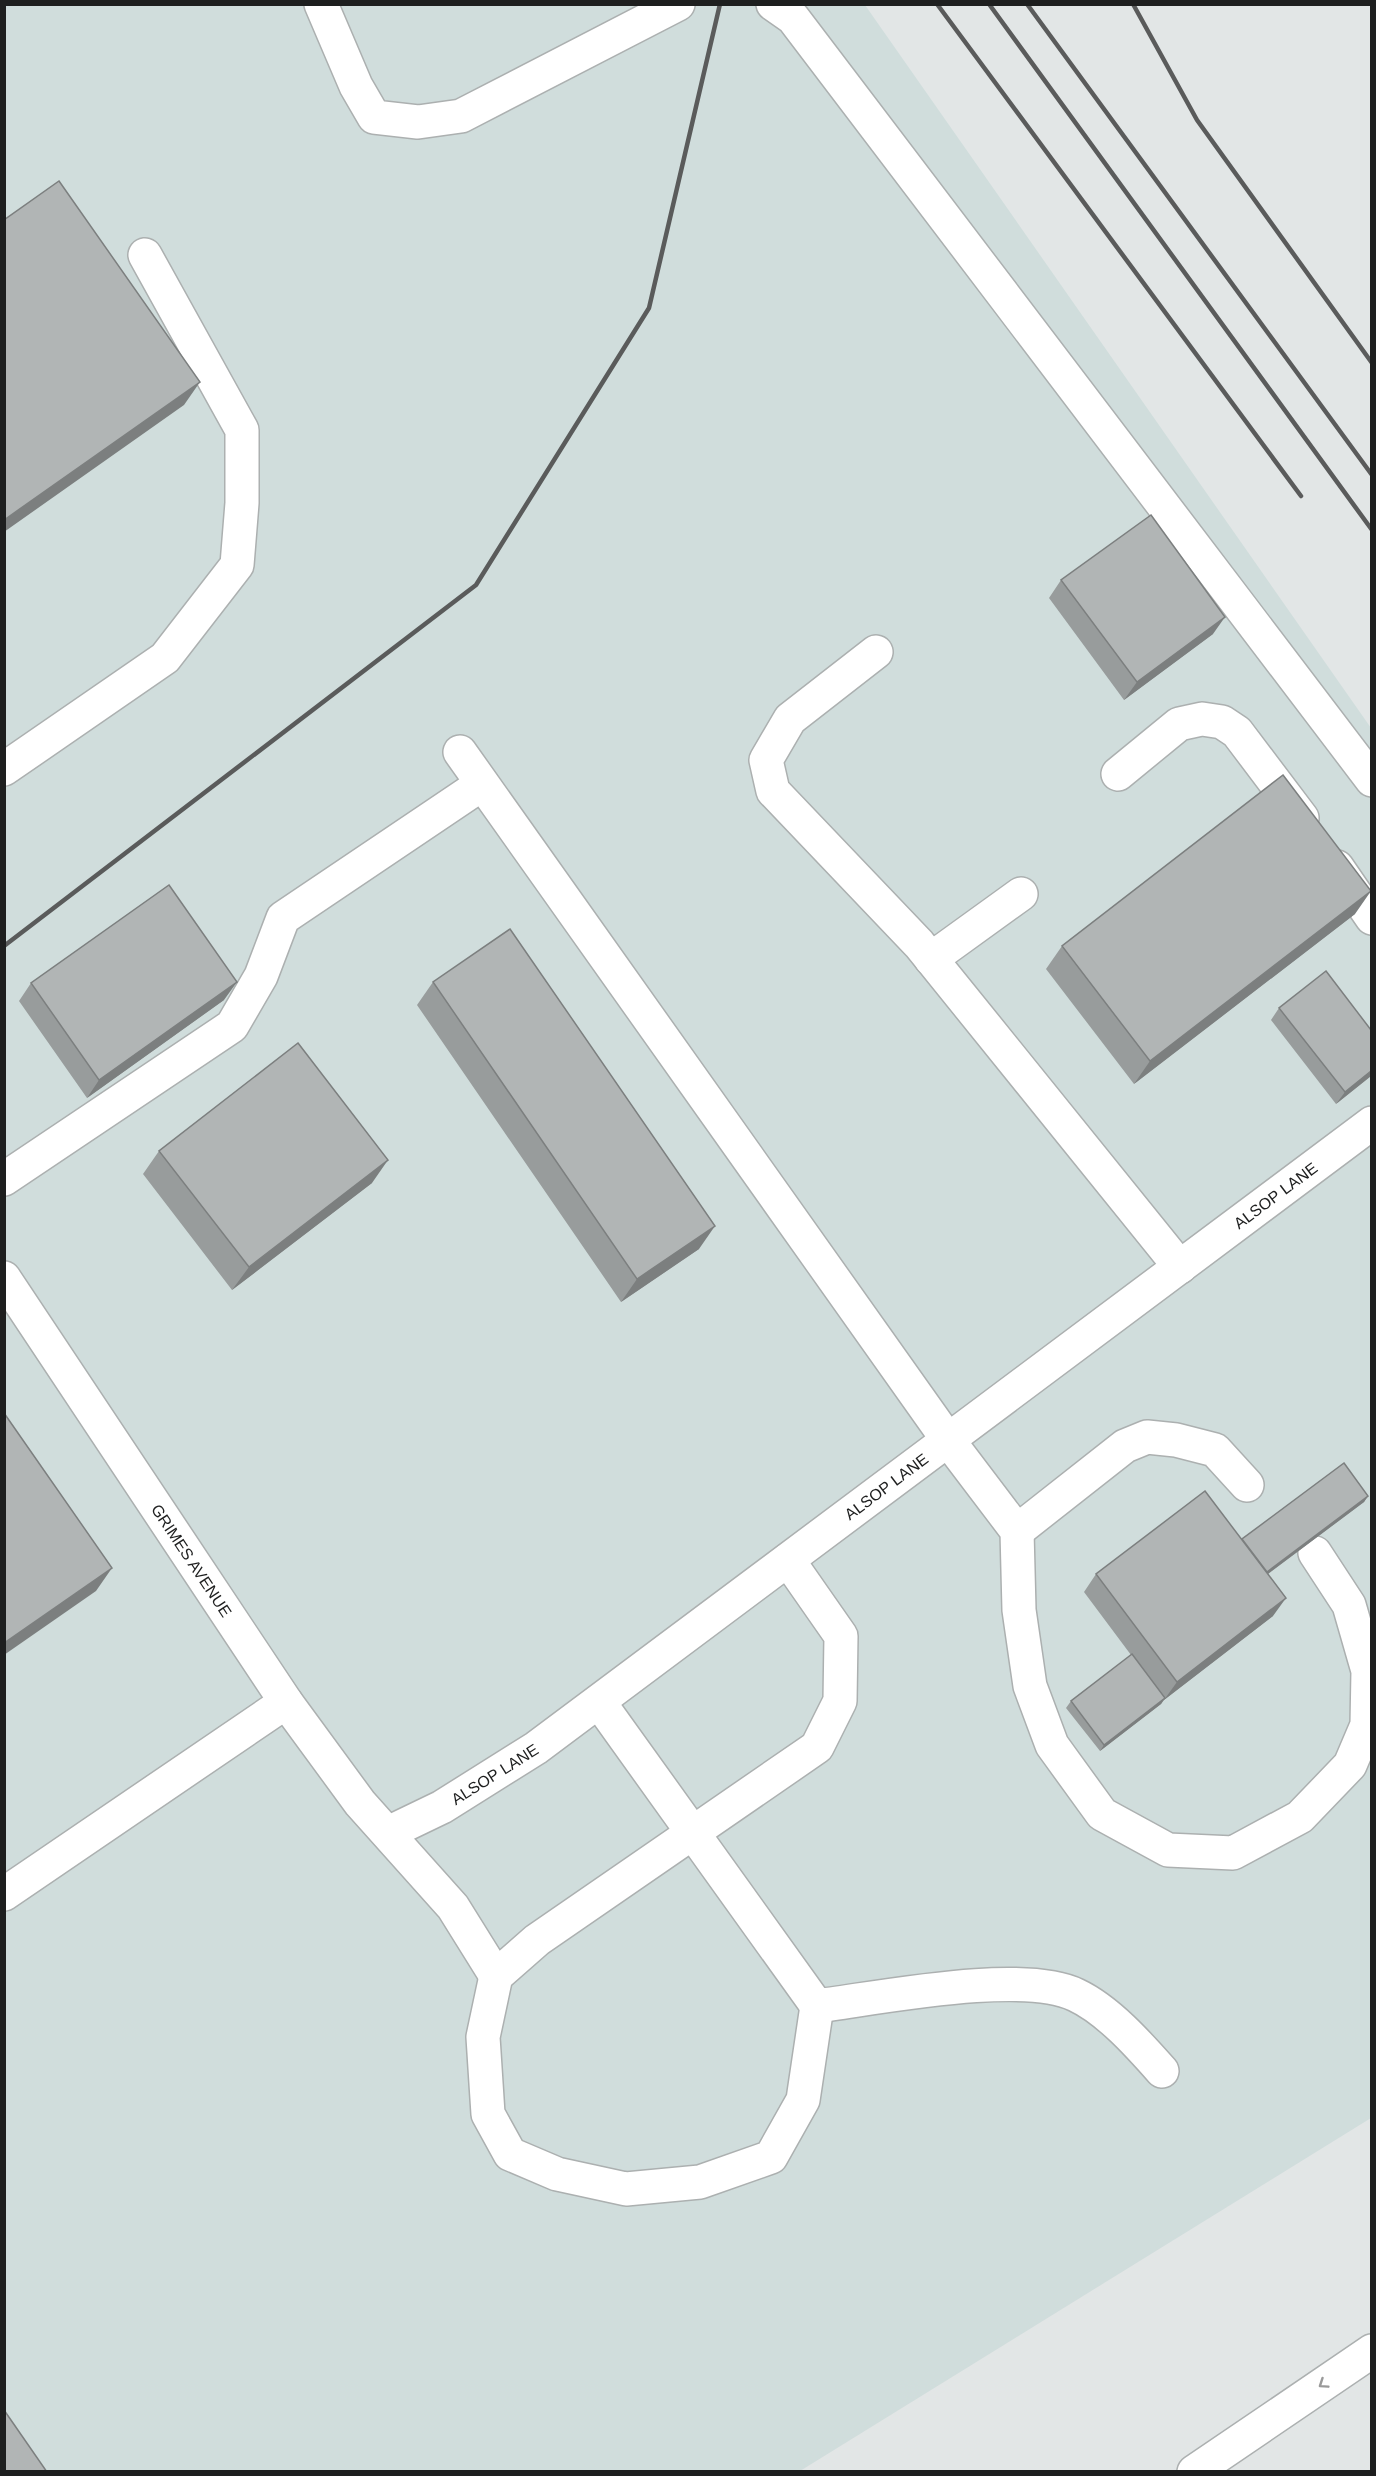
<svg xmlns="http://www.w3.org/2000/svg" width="1376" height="2476" font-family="Helvetica,sans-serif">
<rect width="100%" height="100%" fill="#e2e6e6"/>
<path fill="#d0dddc" d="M5,5H865L1371,728V2118L800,2471L5,2472Z"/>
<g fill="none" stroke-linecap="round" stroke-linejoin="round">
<g stroke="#acb0b0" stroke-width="36">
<g id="minor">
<path d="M321,4L356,86L374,117L418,122L461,116L678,4"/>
<path d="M773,4L793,18L1372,780"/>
<path d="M876,652L790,719L766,760L773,791L919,944L1180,1267"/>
<path d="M460,752L948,1440L1017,1531L1019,1610L1030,1686L1052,1745L1102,1814L1168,1850L1233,1853L1300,1817L1350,1765L1367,1725L1368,1671L1349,1605L1315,1553"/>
<path d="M4,769L165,658L237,565L242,503V430L145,255"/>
<path d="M1118,774L1179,724L1202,719L1222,722L1237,732L1302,818"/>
<path d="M1337,867L1372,918"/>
<path d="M931,959L1021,894"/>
<path d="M4,1179L232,1026L261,976L283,918L482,784"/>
<path id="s1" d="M4,1278L286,1702L360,1803L453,1907L496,1976"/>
<path d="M1017,1531L1125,1446L1147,1437L1176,1440L1215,1450L1247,1485"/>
<path d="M788,1560L841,1636L840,1701L817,1747L537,1940L496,1976L483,2037L488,2114L510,2154L557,2174L626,2189L700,2182L771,2157L803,2100L817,2006"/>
<path d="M599,1702L817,2006C879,1998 1023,1969 1076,1995C1108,2010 1139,2045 1162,2071"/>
<path id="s2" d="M388,1833L442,1807L536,1748L1372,1123"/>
<path d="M4,1894L286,1702"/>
</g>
</g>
<g stroke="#acb0b0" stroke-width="36">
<path id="major" d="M1194,2472L1372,2351"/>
</g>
<use href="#minor" stroke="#fff" stroke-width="33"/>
<use href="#major" stroke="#fff" stroke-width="33"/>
<path stroke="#5a5b5b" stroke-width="4.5" d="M937,4L1301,496
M989,4L1372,530
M1027,4L1372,475
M1133,4L1197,120L1372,363
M4,946L476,585L649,308L720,4"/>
</g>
<path fill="#989c9c" d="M1061,580L1213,634L1124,700L1049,598Z
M1355,914L1134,1084L1046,969L1062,946Z
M433,982L699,1249L621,1302L417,1005Z
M31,983L224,1000L87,1098L19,1001Z
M1279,1008L1371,1076L1336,1104L1271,1020Z
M159,1151L372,1183L232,1290L143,1174Z
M1368,1496L1364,1502L1268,1574L1273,1616L1164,1700L1161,1704L1100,1751L1066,1708L1071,1701L1131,1655L1084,1592L1096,1574L1242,1539Z"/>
<path fill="#7c7f7f" d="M200,382L184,405L4,532V520Z
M1225,617L1213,634L1124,700L1137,682Z
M1371,891L1355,914L1134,1084L1150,1061Z
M237,982L224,1000L87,1098L99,1080Z
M1371,1071V1076L1336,1104L1345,1092Z
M388,1160L372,1183L232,1290L249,1267Z
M715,1226L699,1249L621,1302L637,1279Z
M1368,1496L1364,1502L1257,1582L1262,1576Z
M112,1568L96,1591L4,1655V1643Z
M1286,1598L1273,1616L1164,1700L1177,1682Z
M1165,1698L1161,1704L1100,1751L1104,1745Z"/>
<path fill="#b1b5b5" stroke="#7c7f7f" stroke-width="1.5" d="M59,181L200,382L4,520V220Z
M1151,515L1225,617L1137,682L1061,580Z
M1283,775L1371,891L1150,1061L1062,946Z
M169,885L237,982L99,1080L31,983Z
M510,929L715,1226L637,1279L433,982Z
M1326,971L1371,1030V1071L1345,1092L1279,1008Z
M298,1043L388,1160L249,1267L159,1151Z
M4,1413L112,1568L4,1643Z
M1344,1463L1368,1496L1267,1572L1242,1539Z
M1205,1491L1286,1598L1177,1682L1096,1574Z
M1132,1654L1165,1698L1104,1745L1071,1701Z
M4,2410L47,2472H4Z"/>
<defs><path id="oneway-chevron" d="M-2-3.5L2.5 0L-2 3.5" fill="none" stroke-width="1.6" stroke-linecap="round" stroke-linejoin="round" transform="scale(1.5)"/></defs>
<use stroke="#9a9a9a" href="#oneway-chevron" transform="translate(1323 2384) rotate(146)"/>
<g text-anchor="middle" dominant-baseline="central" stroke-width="4.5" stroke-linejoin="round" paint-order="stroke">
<g font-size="16" fill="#1e1f1f" stroke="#e2e6e6">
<text stroke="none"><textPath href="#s2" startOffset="1094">ALSOP LANE</textPath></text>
<text stroke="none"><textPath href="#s2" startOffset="608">ALSOP LANE</textPath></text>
<text stroke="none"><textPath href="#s1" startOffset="339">GRIMES AVENUE</textPath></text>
<text stroke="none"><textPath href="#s2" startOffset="122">ALSOP LANE</textPath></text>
</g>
</g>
<rect width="1376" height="2476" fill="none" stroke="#1e1f1f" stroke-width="12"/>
</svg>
